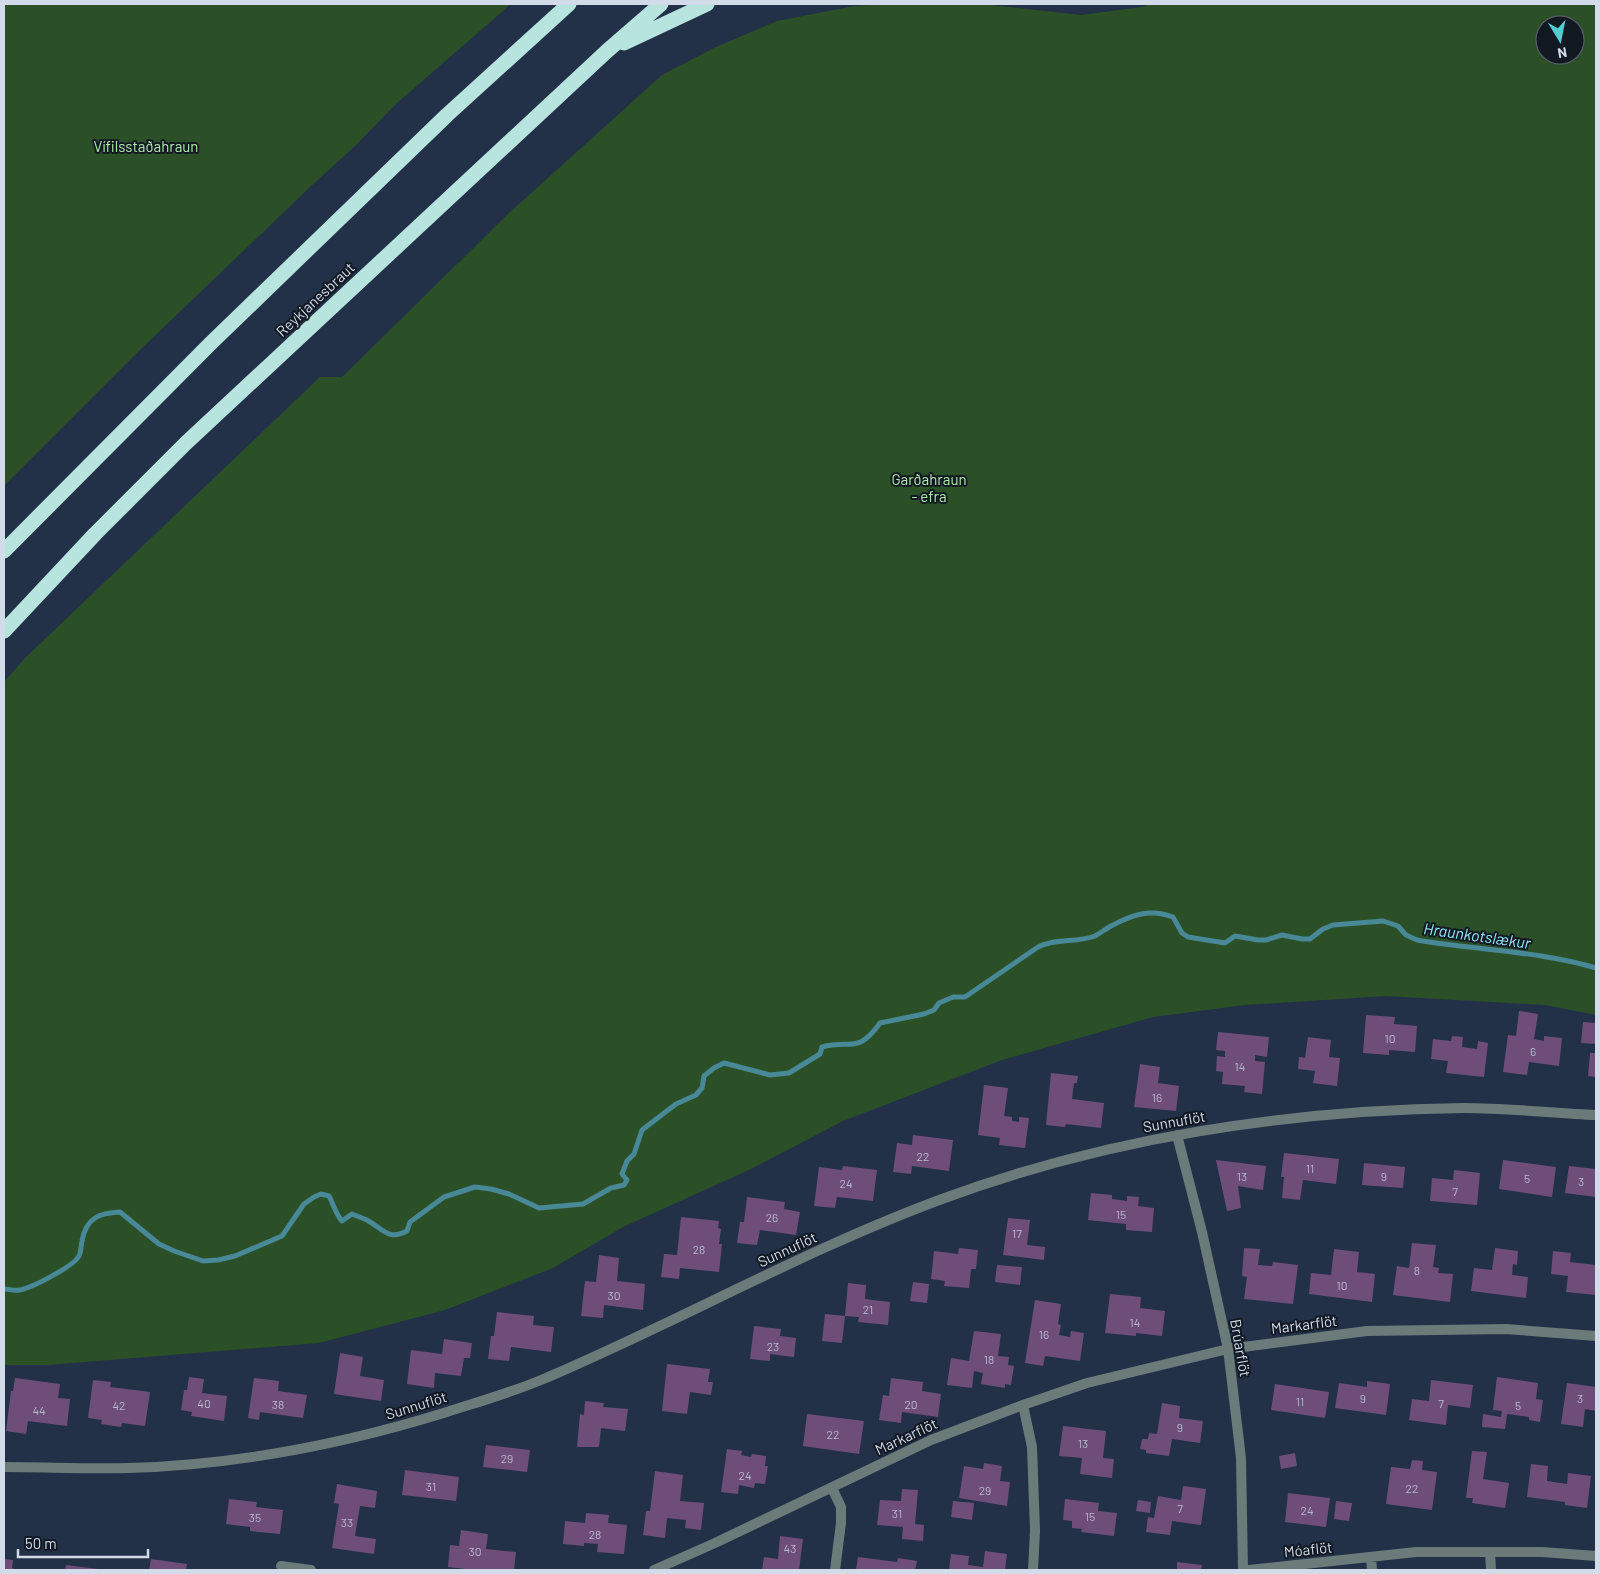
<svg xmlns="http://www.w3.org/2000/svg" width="1600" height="1574" font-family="Barlow,sans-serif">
<rect width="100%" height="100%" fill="#223147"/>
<path fill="#2b5028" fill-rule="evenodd" d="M4,4H511L396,104L354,147L310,187L140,350L4,486Z
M887,4H981L1081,15L1142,7L1149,4H1596V1015L1545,1005L1386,996L1245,1005L1153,1017L1002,1060L843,1121L751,1169L623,1227L553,1268L445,1310L319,1343L48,1365H4V682L24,659L320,377H342L508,214L662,75L716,47L777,21L854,6ZM1545,25H1575V55H1545Z"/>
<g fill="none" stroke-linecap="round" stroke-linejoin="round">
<path stroke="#488897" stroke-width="5" d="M4,1289C9,1289 14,1291 19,1290C30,1289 74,1266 79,1256C81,1252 81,1246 82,1241C86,1218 99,1213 120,1212L159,1244L174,1251L203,1261L218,1260L235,1256L282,1236L304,1204L314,1197L321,1194L329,1196C334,1205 335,1213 342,1221L352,1214C357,1216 362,1218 367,1220C383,1229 388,1241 407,1231L410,1222L444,1197L475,1187L491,1189L509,1194L539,1208L583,1204L611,1188L624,1185L627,1180L622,1174L627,1161L634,1154L642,1130L676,1104L696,1095L702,1088L704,1076L714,1068L724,1063L770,1075L789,1073L820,1054L822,1047C851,1039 857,1055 880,1023L924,1014L934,1010L939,1003L953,997H965L1038,947C1056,938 1076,943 1095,936C1100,933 1106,929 1111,926C1132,915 1150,908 1173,917L1182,933L1188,937L1225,943L1235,936L1258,940H1266L1282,935L1302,939H1310L1323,929L1333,925L1383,921L1398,926L1406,935L1417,940C1476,950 1538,951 1596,968"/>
</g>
<path fill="#6e4e79" d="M1519,1011L1538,1014L1534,1039L1544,1041V1036L1562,1038L1559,1066L1529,1062L1527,1075L1503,1072L1508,1035L1516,1036Z
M1366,1015L1395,1017L1394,1024L1417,1026L1415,1052L1389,1050V1055L1363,1053Z
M1583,1022L1596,1023V1044L1581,1043Z
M1218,1032L1269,1037L1267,1057L1255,1055V1061L1265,1062L1262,1094L1244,1092L1245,1086L1222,1084L1223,1072L1216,1071L1217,1056L1225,1057V1051L1216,1050Z
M1452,1036L1463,1037L1462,1047L1477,1049L1478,1041L1488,1043L1484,1077L1446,1073L1448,1061L1431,1059L1433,1039L1451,1041Z
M1308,1037L1331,1040L1329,1057L1340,1058L1337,1086L1313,1083L1315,1071L1298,1069L1299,1057L1305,1058Z
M1590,1053H1596V1077L1588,1076Z
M1140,1064L1160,1067L1158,1083L1179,1086L1176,1111L1134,1107Z
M1051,1073L1078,1076L1077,1083H1074L1072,1099L1104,1103L1101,1128L1066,1124L1065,1127L1046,1125Z
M984,1085L1008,1088L1004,1116L1012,1117V1121L1019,1122V1117L1029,1118L1025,1148L999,1145L1000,1138L978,1135Z
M913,1135L953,1140L949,1171L912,1166L911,1174L893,1172L897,1143L912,1145Z
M1284,1153L1339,1159L1336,1184L1303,1180L1300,1200L1282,1198L1284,1177H1281Z
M1216,1160L1266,1166L1263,1190L1238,1186L1241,1208L1227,1211Z
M1503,1160L1556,1167L1552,1197L1499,1189Z
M1364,1163L1405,1167L1403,1188L1362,1185Z
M843,1166L877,1170L873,1201L837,1197L835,1208L814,1206L819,1167L842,1170Z
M1569,1166L1596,1169V1197L1565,1193Z
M1454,1170L1480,1173L1477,1205L1430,1201L1432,1178L1453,1180Z
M1091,1193L1112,1195V1199L1127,1201V1196L1139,1197L1138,1206L1154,1208L1152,1232L1126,1230V1224L1088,1220Z
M747,1197L785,1202L784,1209L800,1212L796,1235L760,1230L757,1245L737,1243L740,1222H744Z
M681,1217L719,1221L718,1228L721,1229L719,1244H722L719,1272L680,1268L679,1279L661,1277L664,1254L677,1255Z
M1008,1218L1030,1220L1027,1245L1045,1247L1044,1260L1003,1255Z
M1412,1243L1436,1245L1433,1267L1439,1268L1438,1273L1453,1274L1450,1302L1393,1295L1397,1266L1409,1268Z
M959,1248L978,1250L976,1269H971L969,1288L944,1286L945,1281L931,1279L934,1251L958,1254Z
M1244,1248L1260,1249L1258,1265L1272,1266L1273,1262L1298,1265L1293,1304L1244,1299L1247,1277L1242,1276Z
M1495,1248L1518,1251L1517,1265L1513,1264L1512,1275L1528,1277L1526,1298L1471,1291L1474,1268L1492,1270Z
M1334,1249L1359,1252L1357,1272L1375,1274L1372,1302L1309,1294L1311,1273L1331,1275Z
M1553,1251L1571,1253L1570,1262L1596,1265V1295L1566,1292L1568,1276L1551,1274Z
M599,1255L619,1258L617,1281L645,1284L643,1310L604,1305L603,1318L581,1316L585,1281L596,1282Z
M997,1265L1022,1267L1020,1285L995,1282Z
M913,1282L929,1284L927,1303L910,1301Z
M848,1283L866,1285L865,1299L890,1302L888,1325L858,1322L859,1317L845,1316Z
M1110,1294L1141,1297L1140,1308L1165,1311L1162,1336L1136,1333V1336L1105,1333Z
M1035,1300L1061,1304L1058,1324L1061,1325L1059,1335L1070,1337L1071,1331L1084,1333L1080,1361L1045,1356L1043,1366L1025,1363Z
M497,1312L534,1316L533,1325L554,1327L551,1352L511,1347L509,1361L488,1359L491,1336H494Z
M825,1314L845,1316L842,1343L822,1341Z
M754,1326L781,1329L780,1336L796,1338L794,1357L770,1354V1361L750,1359Z
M974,1331L1001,1334L998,1356L1009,1357L1008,1365L1014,1366L1011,1385L1005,1384V1388L981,1384L983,1373L974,1371L972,1388L947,1385L951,1358L969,1361Z
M444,1339L472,1343L470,1358H464L461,1376L435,1373L434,1388L407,1384L411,1350L442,1354Z
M340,1353L363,1357L360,1376L384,1380L381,1401L334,1394Z
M667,1364L710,1369L708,1382H713L711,1395L690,1392L687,1414L662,1411Z
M189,1377L204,1379L202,1393L227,1396L224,1421L191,1416L192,1412L181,1410L184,1390H187Z
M1497,1377L1538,1383L1536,1399L1543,1400L1540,1422L1529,1420V1417L1507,1414L1505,1429L1482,1427L1483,1414L1501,1417L1502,1411L1493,1410Z
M15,1378L60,1384L58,1398L70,1399L67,1426L28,1421L26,1434L6,1431L11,1391H13Z
M254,1378L279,1381L278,1391L307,1395L303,1418L260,1412L259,1420L248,1418Z
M891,1378L923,1382L922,1391L941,1394L938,1417L902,1412L901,1423L879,1420L883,1395L889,1396Z
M93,1380L111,1382L110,1387L150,1392L145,1426L122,1423L121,1427L101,1424L102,1420L88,1418Z
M1431,1380L1473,1385L1470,1408L1448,1405L1446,1425L1409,1420L1412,1399L1429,1401Z
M1367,1381L1390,1384L1386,1415L1335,1408L1339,1383L1367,1387Z
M1567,1383L1596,1387V1411L1585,1409L1583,1427L1561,1424Z
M1275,1384L1329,1392L1325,1418L1271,1410Z
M585,1401L604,1403L603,1407L628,1409L625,1431L601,1428L599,1447H577L580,1414L584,1415Z
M1162,1403L1180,1406L1179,1418L1203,1421L1200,1443L1172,1439L1169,1456L1146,1453V1450L1140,1449L1142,1439H1148L1149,1433L1157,1434Z
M807,1414L864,1421L859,1454L803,1446Z
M1063,1426L1106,1431L1103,1458L1114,1459L1112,1478L1080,1474L1082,1458L1059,1456Z
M486,1445L530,1450L527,1472L483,1467Z
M727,1449L742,1451L741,1455L751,1457L752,1454L766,1456L765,1466H768L765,1484L755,1483L754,1488L739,1485L738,1494L721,1492Z
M1472,1451L1487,1452L1483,1479L1509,1483L1505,1508L1472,1503L1473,1498H1466Z
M1295,1453L1297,1466L1281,1469L1279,1456Z
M1412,1460L1423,1461L1422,1470L1437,1472L1432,1510L1386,1504L1391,1467L1410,1469Z
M984,1463L1002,1466L1000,1481L1010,1482L1007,1506L959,1498L964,1466L983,1469Z
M1531,1464L1548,1466L1547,1481L1567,1484L1568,1473L1591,1476L1587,1508L1565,1505V1502L1527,1497Z
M405,1470L459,1477L456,1501L402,1495Z
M655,1471L683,1475L680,1501L704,1503L701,1530L685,1528L686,1520L667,1518L665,1538L643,1535L646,1511H650Z
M337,1484L377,1491L375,1508L360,1506L355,1536L376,1539L374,1554L332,1548L339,1504L334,1503Z
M1183,1486L1206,1489L1201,1525L1172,1521L1170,1535L1146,1532L1148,1517L1154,1518L1158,1496L1181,1500Z
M902,1489L918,1490L915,1524L924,1525L923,1541L902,1539L903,1527L877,1525L880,1500L901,1501Z
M1288,1493L1330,1498L1326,1527L1285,1522Z
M229,1499L257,1502L256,1507L283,1510L280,1534L250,1531V1527L226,1524Z
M1065,1499L1099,1503L1098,1511L1117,1513L1114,1536L1081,1532L1082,1529L1072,1528V1521L1063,1520Z
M1138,1500L1151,1502L1150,1513L1136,1511Z
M953,1501L974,1503L972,1520L951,1517Z
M1336,1501L1352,1503L1349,1521L1334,1519Z
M586,1513L609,1515L608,1523L627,1525L624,1554L597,1552L598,1544L584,1543V1546L563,1544L565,1521L585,1523Z
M461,1530L488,1534L486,1549L516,1552L514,1570H474L448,1567L450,1545L459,1546Z
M780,1536L803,1539L799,1570H762L764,1557L778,1559Z
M985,1551L1007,1554L1005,1570H949L951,1554L969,1556L968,1565L983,1567Z
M858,1557L897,1562L898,1558L917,1561L915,1570H856Z
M4,1559L13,1560L12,1568L17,1570H4Z
M151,1559L187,1564L186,1570H149Z
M1177,1562L1202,1565L1201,1570H1177Z
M66,1565L98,1569V1570H65Z"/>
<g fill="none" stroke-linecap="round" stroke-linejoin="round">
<path stroke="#6a7b7a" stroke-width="10" d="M1177,1135L1202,1232L1228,1349L1241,1458L1243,1570
M1023,1405L1032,1447L1035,1531L1033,1570
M4,1467C45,1467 87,1469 128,1468C236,1465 344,1444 447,1412C478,1402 510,1393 541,1380C676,1323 804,1250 942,1199C1106,1138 1289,1110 1464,1108C1508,1108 1552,1113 1596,1115
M832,1488L841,1507V1523L835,1570
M1490,1552L1491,1570
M1371,1557L1372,1570
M281,1566L311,1570
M654,1570L715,1543L931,1440L1023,1405L1087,1383L1228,1349L1367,1331L1506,1329L1596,1336
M1249,1570L1416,1552H1542L1596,1556"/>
<path stroke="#b8e4e0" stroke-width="15" d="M624,43L707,4
M4,551L211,343L447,115L569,4
M4,631L95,534L186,443L607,51L661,4"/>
</g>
<g text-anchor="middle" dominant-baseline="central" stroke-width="4" stroke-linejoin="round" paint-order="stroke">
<g font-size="12" fill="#b8b8ce">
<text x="1390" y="1038">10</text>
<text x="1533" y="1051">6</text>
<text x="1240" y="1066">14</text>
<text x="1157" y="1097">16</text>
<text x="923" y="1156">22</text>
<text x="1310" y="1168">11</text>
<text x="1242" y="1176">13</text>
<text x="1384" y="1176">9</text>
<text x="1527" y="1178">5</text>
<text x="1581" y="1181">3</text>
<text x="846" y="1183">24</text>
<text x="1455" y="1191">7</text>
<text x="1121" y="1214">15</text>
<text x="772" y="1217">26</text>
<text x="1017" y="1233">17</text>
<text x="699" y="1249">28</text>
<text x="1417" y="1270">8</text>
<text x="1342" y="1285">10</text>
<text x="614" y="1295">30</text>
<text x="868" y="1309">21</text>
<text x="1135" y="1322">14</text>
<text x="1044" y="1334">16</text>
<text x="773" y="1346">23</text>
<text x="989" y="1359">18</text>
<text x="1363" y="1398">9</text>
<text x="1580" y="1398">3</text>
<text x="1300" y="1401">11</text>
<text x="204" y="1403">40</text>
<text x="1441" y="1403">7</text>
<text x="278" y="1404">38</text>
<text x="911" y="1404">20</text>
<text x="119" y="1405">42</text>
<text x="1518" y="1405">5</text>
<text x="39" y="1410">44</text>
<text x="1180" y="1427">9</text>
<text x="833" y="1434">22</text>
<text x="1083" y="1443">13</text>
<text x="507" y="1458">29</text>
<text x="745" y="1475">24</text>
<text x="431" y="1486">31</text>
<text x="1412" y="1488">22</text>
<text x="985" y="1490">29</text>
<text x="1180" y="1508">7</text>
<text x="1307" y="1510">24</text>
<text x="897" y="1513">31</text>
<text x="1090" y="1516">15</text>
<text x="255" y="1517">35</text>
<text x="347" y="1522">33</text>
<text x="595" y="1534">28</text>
<text x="790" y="1548">43</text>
<text x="475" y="1551">30</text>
</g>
<g font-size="15" fill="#afeba9" stroke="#121923">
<text x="146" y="146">Vífilsstaðahraun</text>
<text x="929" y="479">Garðahraun<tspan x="929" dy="17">- efra</tspan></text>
</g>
<g font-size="15" fill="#d1dbea" stroke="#121923">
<text transform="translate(315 299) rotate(-43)">Reykjanesbraut</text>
<text transform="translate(1174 1121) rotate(-10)">Sunnuflöt</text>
<text transform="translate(787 1249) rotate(-25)">Sunnuflöt</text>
<text transform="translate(1304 1324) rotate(-7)">Markarflöt</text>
<text transform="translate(1241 1348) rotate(80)">Brúarflöt</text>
<text transform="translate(416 1405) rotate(-17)">Sunnuflöt</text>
<text transform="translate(906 1436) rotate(-25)">Markarflöt</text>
<text transform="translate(1308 1549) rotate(-6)">Móaflöt</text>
</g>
<g font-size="16" font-style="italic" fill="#91e7f8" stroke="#121923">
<text transform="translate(1477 935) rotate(8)">Hraunkotslækur</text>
</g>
</g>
<rect width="1600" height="1574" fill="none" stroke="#d1dbea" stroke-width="10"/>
<g transform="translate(1560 40) rotate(170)"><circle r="24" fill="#121923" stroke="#5e6773"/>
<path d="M0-4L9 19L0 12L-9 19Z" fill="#52ccd0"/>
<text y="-8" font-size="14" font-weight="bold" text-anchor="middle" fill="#d1dbea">N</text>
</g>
<path d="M18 1549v8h130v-8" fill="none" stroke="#d1dbea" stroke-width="2.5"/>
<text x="25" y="1549" font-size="15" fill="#d1dbea" stroke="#121923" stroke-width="4" paint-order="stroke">50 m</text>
</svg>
